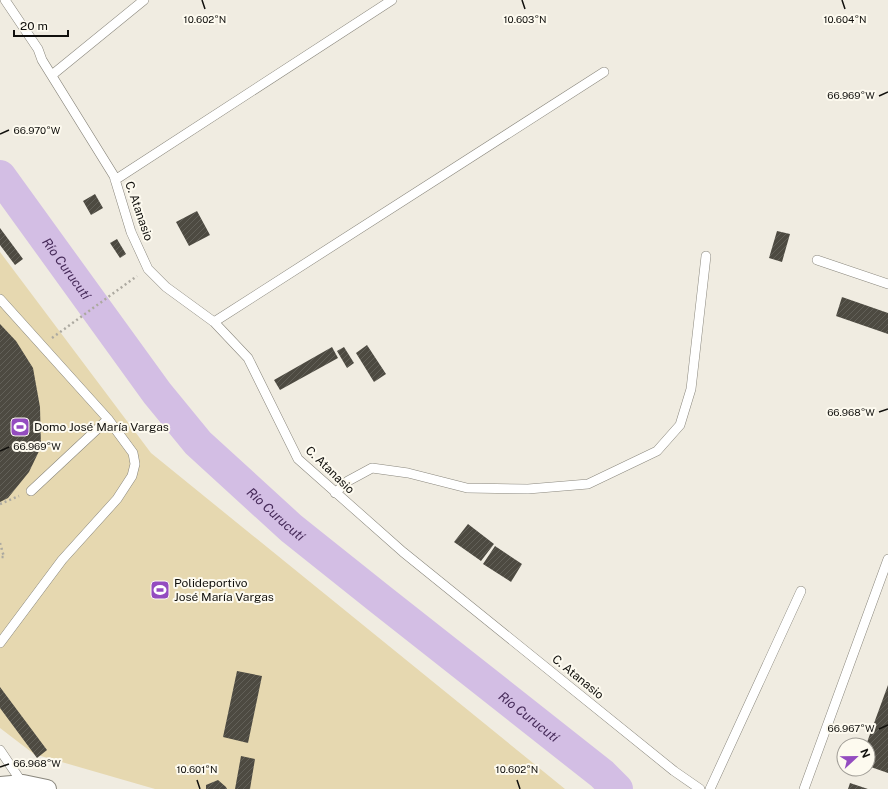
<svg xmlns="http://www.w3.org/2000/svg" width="888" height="789" font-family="'Public Sans',sans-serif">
<defs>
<pattern id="building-hatch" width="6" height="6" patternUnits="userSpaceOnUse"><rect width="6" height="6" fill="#4d4a41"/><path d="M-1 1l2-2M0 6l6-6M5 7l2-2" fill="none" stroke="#626058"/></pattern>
</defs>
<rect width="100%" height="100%" fill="#f0ece1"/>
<path fill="#e6d8b0" d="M0,252L151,453L565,789H155L34,754L0,728Z"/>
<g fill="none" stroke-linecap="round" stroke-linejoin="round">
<path stroke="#d3bee4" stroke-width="32" id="s1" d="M0,176L157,393L198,443L291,528L380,599L602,774L617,789"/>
</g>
<path fill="url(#building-hatch)" d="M95,194L103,208L91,215L83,201Z
M197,211L210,235L189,246L176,222Z
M0,228L23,259L15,265L0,245Z
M777,231L790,234L782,262L769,258Z
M117,239L126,254L120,258L110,243Z
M842,297L888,313V334L836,316Z
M0,324L16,341L33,368L40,407L41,447L29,472L8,498L0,502Z
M367,345L386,374L374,382L356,353Z
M332,347L338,358L280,390L274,380Z
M344,347L354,363L347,368L337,351Z
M468,524L494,544L481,561L454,542Z
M495,546L522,564L511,582L483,564Z
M237,671L262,676L248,743L223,737Z
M888,685V773L868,766V745H866Z
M0,687L47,750L37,758L0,708Z
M241,756L255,759L250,789H235Z
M218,780L226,787L227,789H206V785Z
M850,783L868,789H848Z"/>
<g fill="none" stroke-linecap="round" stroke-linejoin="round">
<g stroke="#8a877d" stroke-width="10">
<path id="service" d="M5,0L38,49L42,60L114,176L131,232L148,269L166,287L214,322L248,358L298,459L403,552L674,771L700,789
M52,75L144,0
M115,180L392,0
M817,260L888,284
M0,299L108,419
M214,322L604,72
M335,493L348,481L372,468L408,473L467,488L528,489L588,484L657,451L680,425L691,389L706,256
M0,643L62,560L117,499L132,476L135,464L133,453L108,419L31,491
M0,750L23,784
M710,789L801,591
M804,789L888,559"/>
</g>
<g stroke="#8a877d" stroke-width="20">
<path id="minor" d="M0,786L23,784L47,789"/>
</g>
<path stroke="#aca9a0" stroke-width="2.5" stroke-dasharray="2 3" stroke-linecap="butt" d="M52,338L137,276
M0,504L19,496
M0,543L4,557H0"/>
<use href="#service" stroke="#fff" stroke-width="9"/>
<use href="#minor" stroke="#fff" stroke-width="18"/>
</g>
<path fill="none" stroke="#11100d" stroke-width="1.5" d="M202,0L205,9M522,0L525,9M842,0L845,9M879,96L888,92M0,134L9,130M879,412L888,409M0,451L9,447M879,729L888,725M0,767L9,764M197,780L200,789M517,780L520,789"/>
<defs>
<g id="stadium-square" transform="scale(1)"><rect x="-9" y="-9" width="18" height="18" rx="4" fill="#944cc0" stroke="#fdfaef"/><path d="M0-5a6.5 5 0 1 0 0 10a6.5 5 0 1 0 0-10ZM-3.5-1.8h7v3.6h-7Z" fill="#fff"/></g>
</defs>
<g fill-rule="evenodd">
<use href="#stadium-square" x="20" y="427"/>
<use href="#stadium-square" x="160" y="590"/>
</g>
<g text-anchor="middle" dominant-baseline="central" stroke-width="4" stroke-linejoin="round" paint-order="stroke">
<g font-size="12" fill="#11100d" stroke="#fdfaef">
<text transform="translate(139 211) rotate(71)">C. Atanasio</text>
<text transform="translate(330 470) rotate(44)">C. Atanasio</text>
<text transform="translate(578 677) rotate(39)">C. Atanasio</text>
</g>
<g font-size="12" fill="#11100d" stroke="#fdfaef" text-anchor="start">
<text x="34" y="427">Domo José María Vargas</text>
<text x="174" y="583">Polideportivo<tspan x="174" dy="14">José María Vargas</tspan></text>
</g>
<g font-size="13" font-style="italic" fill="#462a59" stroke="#fdfaef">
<text stroke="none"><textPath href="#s1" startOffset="114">Río Curucutí</textPath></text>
<text stroke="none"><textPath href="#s1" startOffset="438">Río Curucutí</textPath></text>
<text stroke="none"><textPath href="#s1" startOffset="762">Río Curucutí</textPath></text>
</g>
</g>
<g font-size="10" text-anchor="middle" fill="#11100d" stroke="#fdfaef" stroke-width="4" stroke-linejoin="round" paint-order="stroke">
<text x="845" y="23">10.604°N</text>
<text x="205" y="23">10.602°N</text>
<text x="525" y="23">10.603°N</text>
<text x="851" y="99">66.969°W</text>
<text x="37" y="134">66.970°W</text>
<text x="851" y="416">66.968°W</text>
<text x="37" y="450">66.969°W</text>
<text x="851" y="732">66.967°W</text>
<text x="37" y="767">66.968°W</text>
<text x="197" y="773">10.601°N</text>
<text x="517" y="773">10.602°N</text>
</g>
<g transform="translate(856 757) rotate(68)"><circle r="19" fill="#fdfaef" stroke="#9f9c95"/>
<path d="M0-3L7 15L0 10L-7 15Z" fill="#944cc0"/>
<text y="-6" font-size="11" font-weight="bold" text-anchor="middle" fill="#11100d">N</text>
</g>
<path d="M14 30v6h54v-6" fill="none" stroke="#11100d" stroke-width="2"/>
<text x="20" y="30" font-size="12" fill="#11100d" stroke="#fdfaef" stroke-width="3" paint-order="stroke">20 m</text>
</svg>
